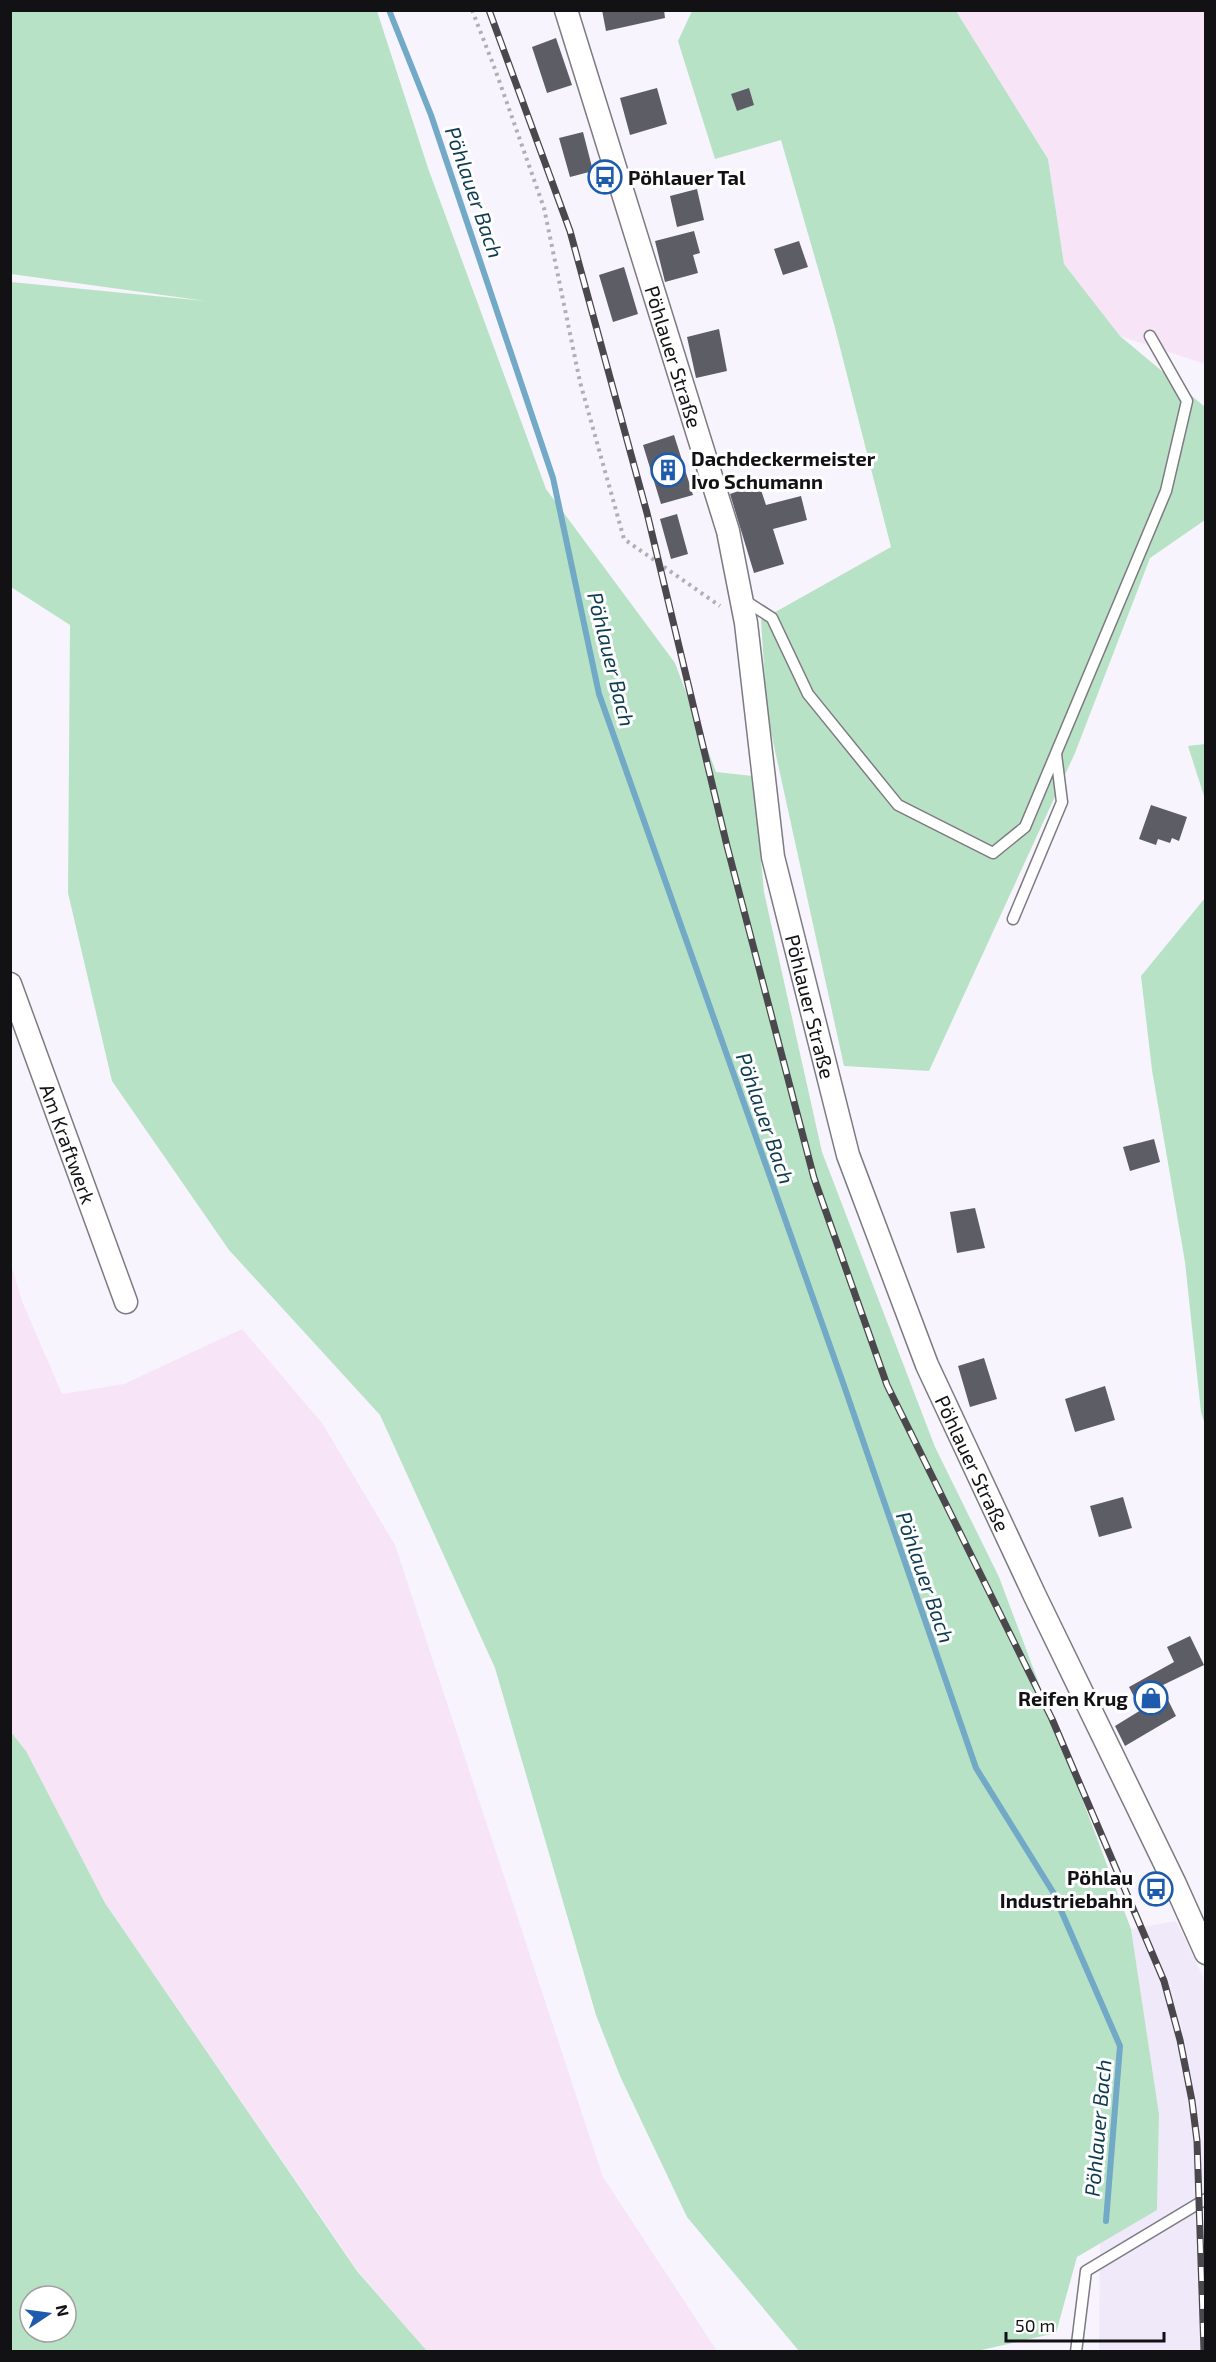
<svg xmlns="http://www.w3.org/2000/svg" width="1216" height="2362" font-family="'Exo 2',sans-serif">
<rect width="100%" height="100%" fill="#f7f4fd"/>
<path fill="#f7e5f7" d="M956,11H1205V364L1120,336L1064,264L1048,159Z
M10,1261L22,1301L62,1394L124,1384L242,1329L322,1423L395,1545L603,2177L717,2351H427L358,2271L105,1903L26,1751L11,1732Z"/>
<path fill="#efe9f9" d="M1176,1921L1205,1981V2351L1099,2352L1100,2243L1157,2210L1159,2114L1131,1929Z"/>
<path fill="#b8e2c5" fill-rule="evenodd" d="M11,11H377L428,168L546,489L675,663L716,772L753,776L764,892L822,1152L935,1447L999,1577L1131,1929L1159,2114L1157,2210L1077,2257L1056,2333L977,2351H799L687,2217L620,2076L596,2015L495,1668L380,1415L229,1250L112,1081L68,893L70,625L11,587V282L206,301L11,274Z
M692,11H956L1048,159L1064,264L1120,336L1205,407V520L1150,558L1075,753L929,1071L844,1066L767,714L761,620L891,547L834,324L781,140L715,159L678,41Z
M1205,744H1206L1205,799L1188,746Z
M1205,898V1425L1201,1412L1185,1262L1152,1070L1141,976Z
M11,1732L26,1751L105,1903L357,2271L427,2351H11ZM30,2296H66V2332H30Z"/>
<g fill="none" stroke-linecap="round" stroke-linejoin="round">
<path stroke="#72a9c6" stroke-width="6" d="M389,10L431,115L553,478L599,694L841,1377L976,1768L1053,1892L1120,2046L1106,2221"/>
</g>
<path fill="#5d5d65" d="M602,10H664L665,18L606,31Z
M556,38L572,85L547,93L532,47Z
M657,88L667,124L630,135L620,98Z
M749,88L754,105L737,111L731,94Z
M583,132L593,171L570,177L559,138Z
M697,189L704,220L677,227L670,196Z
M694,231L700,253L693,255L698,273L665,282L655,241Z
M799,241L808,267L783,275L774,249Z
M624,267L638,314L613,322L599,275Z
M719,329L727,371L696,378L687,337Z
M674,435L693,495L661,504L643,445Z
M759,484L766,505L801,496L807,520L773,529L784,564L754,573L730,494Z
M677,514L688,554L671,559L660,519Z
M1151,805L1187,817L1179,841L1172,838L1170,843L1158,839L1156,845L1139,839Z
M1154,1139L1160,1162L1130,1171L1123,1147Z
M975,1208L985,1248L957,1253L950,1212Z
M984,1358L997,1399L970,1407L958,1366Z
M1105,1386L1115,1420L1075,1432L1065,1399Z
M1123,1497L1132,1528L1099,1537L1090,1506Z
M1190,1636L1204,1665L1161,1686L1176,1716L1125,1746L1115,1726L1141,1710L1129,1687L1174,1662L1167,1647Z"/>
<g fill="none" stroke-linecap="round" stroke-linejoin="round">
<g stroke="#7d7a82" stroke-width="13">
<path id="lane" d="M744,600L772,618L808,694L898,805L993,853L1025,827L1166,491L1187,401L1150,336
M1013,919L1062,802L1056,754
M1076,2352L1086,2271L1206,2199"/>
</g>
<g stroke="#7d7a82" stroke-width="25">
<g id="street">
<path id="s1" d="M566,10L728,531L746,623L773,857L848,1155L927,1365L1035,1596L1175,1884L1206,1953"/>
<path id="s2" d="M10,984L126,1302"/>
</g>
</g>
<path stroke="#b1aeb5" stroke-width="4" stroke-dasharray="3 4.5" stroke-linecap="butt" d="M472,10L495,69L544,208L580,382L624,539L720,606"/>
<use href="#lane" stroke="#fff" stroke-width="10"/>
<use href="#street" stroke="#fff" stroke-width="22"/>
<g stroke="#4a484d" stroke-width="7">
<path id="rail" d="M489,10L570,231L647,513L727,846L814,1178L887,1385L1052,1719L1164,1981L1180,2040L1192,2101L1197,2141L1204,2352"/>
</g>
<use href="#rail" stroke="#fff" stroke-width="4.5" stroke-dasharray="14" stroke-linecap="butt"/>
</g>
<defs>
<g id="bus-ring" transform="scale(1.725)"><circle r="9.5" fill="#fff" stroke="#1f5bad" stroke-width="1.5"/><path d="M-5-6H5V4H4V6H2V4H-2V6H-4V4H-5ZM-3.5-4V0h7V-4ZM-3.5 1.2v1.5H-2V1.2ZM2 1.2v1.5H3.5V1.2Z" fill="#1f5bad"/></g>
<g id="building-ring" transform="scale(1.725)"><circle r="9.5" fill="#fff" stroke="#1f5bad" stroke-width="1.5"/><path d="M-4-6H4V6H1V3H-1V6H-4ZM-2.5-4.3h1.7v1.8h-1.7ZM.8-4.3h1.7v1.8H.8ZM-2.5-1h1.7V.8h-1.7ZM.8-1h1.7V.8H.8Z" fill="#1f5bad"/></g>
<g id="shop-ring" transform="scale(1.725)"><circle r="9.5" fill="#fff" stroke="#1f5bad" stroke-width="1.5"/><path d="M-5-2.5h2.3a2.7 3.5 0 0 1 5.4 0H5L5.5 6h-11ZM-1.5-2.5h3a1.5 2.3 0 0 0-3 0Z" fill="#1f5bad"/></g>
</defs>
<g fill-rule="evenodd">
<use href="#bus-ring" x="605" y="177"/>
<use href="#building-ring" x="668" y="470"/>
<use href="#shop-ring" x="1151" y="1698"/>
<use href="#bus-ring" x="1156" y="1889"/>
</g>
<g text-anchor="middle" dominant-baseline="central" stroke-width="6" stroke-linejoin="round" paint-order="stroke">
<g font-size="20" font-weight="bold" fill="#121114" stroke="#fff" text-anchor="start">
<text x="628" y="177">Pöhlauer Tal</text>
<text x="691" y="458">Dachdeckermeister<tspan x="691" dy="23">Ivo Schumann</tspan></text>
<text x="1128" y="1698" text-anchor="end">Reifen Krug</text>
<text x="1133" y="1877" text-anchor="end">Pöhlau<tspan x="1133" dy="23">Industriebahn</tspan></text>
</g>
<g font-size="20" fill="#121114" stroke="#fff">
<text stroke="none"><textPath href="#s1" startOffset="363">Pöhlauer Straße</textPath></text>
<text stroke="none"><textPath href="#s1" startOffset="1029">Pöhlauer Straße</textPath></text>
<text stroke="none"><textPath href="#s2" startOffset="170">Am Kraftwerk</textPath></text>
<text stroke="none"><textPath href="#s1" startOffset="1515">Pöhlauer Straße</textPath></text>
</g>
<g font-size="21" font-style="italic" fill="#0c3b50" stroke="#fff">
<text transform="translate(475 192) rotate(71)">Pöhlauer Bach</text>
<text transform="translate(612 659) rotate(76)">Pöhlauer Bach</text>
<text transform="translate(766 1118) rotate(71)">Pöhlauer Bach</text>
<text transform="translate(926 1577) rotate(71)">Pöhlauer Bach</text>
<text transform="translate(1097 2128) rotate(-85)">Pöhlauer Bach</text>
</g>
</g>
<rect width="1216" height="2362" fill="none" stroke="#121114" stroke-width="24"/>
<g transform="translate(48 2314) rotate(77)"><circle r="28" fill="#ffffff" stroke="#a0a0a1" stroke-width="1.5"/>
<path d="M0-4.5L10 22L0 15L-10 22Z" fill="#1f5bad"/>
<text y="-9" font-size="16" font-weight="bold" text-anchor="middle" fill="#121114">N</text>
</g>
<path d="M1006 2332v9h158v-9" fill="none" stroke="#121114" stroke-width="3"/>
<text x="1015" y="2332" font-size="18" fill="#121114" stroke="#ffffff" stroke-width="4.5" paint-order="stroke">50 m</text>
</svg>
